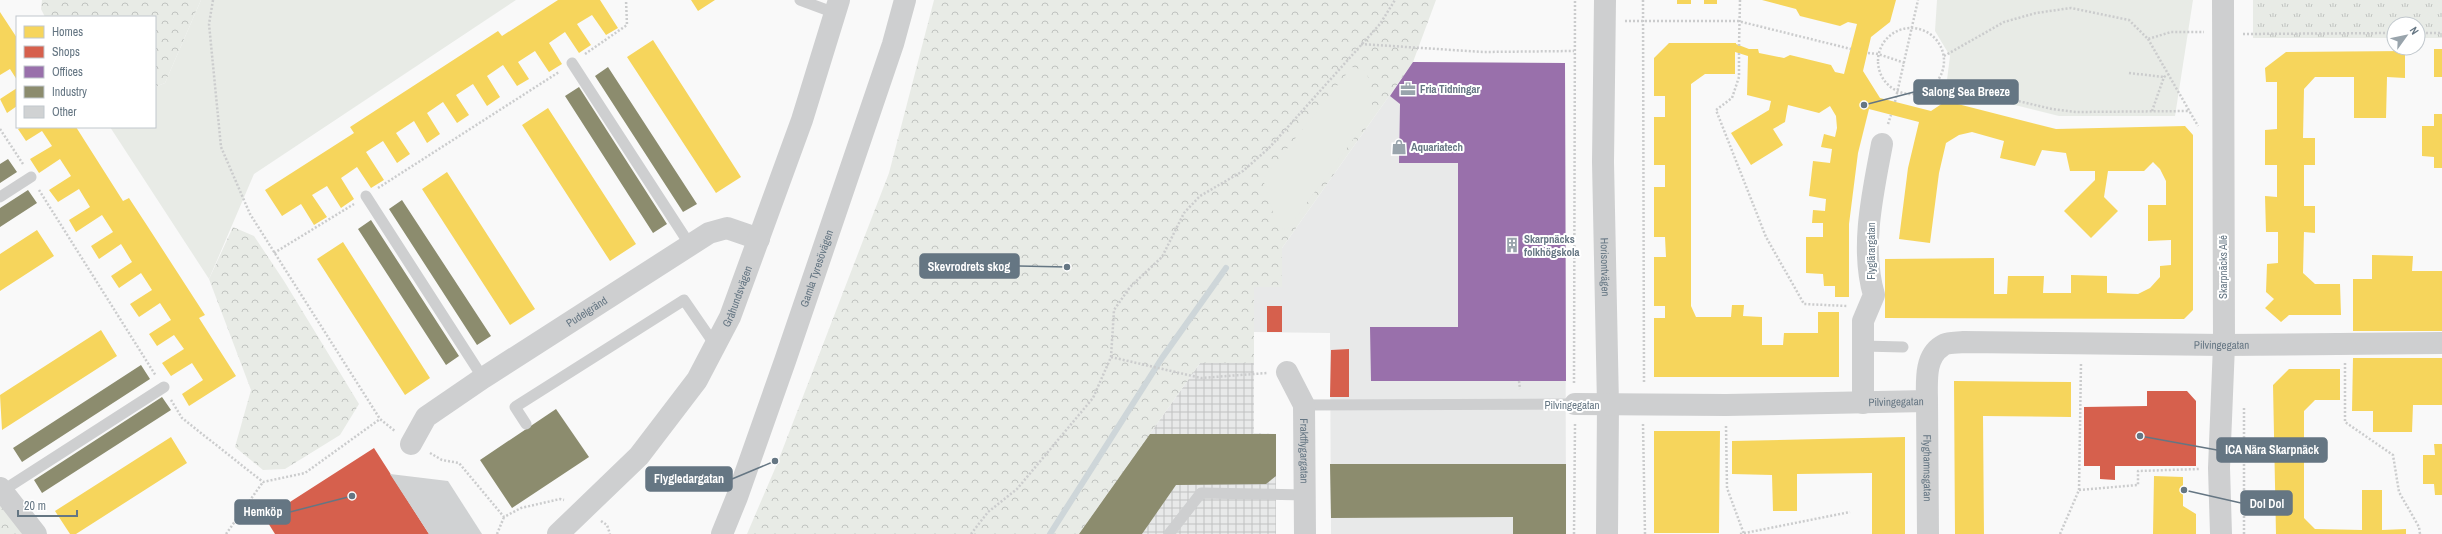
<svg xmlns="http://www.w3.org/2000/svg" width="2442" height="534" font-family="'Archivo Narrow',sans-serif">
<defs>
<pattern id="industrial-grid" width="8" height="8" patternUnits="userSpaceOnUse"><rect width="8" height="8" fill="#e8e9e9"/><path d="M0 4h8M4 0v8" fill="none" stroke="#c0c1c2"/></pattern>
<pattern id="grass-tufts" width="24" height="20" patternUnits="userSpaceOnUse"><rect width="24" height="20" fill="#e8ebe6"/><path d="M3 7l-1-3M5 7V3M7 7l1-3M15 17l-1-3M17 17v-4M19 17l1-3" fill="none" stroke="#c0c3c0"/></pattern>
<pattern id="forest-crowns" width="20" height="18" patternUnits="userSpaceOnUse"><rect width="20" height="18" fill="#e8ebe6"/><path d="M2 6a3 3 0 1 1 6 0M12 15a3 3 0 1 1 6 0" fill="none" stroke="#c0c3c0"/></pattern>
</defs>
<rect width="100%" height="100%" fill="#f9f9f9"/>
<path fill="#e8e9e9" d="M1413,62L1565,63L1566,534H1331L1330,333L1254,332V287H1282V248Z"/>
<path fill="url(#industrial-grid)" d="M1200,363H1254V433L1276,434V534H1079Z"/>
<path fill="url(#grass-tufts)" d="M2253,0H2442V38H2418V24H2394V38H2253Z"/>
<path fill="url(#forest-crowns)" d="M42,0H201L165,83L155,87V17H45L41,9Z
M934,0H1436L1413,62L1282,248V287H1254V363H1200L1079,534H747L777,464L889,173Z
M233,227L254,236L284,281L359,404L340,435L285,469L263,470L235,447L251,390L209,279Z
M0,498L23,534H0Z"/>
<path fill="#e8ebe6" d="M201,0H516L254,174L209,279L110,127H155V87L165,83Z
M1937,0H2193L2175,116H2059L1946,88L1950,56L1935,31Z
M1352,67L1367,71L1373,112L1287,230L1277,226L1263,179Z"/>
<path fill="#f6d55c" d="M558,0H600L618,28L606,35L592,15L577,24L591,45L579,53L565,32L549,43L562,64L549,72L535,51L518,62L529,79L517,86L503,65L487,76L500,97L487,106L473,84L456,95L469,115L457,123L443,102L427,113L440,134L427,143L414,121L396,133L410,154L397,163L383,141L366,152L384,180L371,188L357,167L341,178L354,199L341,208L327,186L312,195L327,217L314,225L301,204L282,216L265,190L354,133L350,127L498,31L502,36Z
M691,0H715L698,11Z
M1677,0H1691V4H1677Z
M1704,0H1717V4H1704Z
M1762,0H1896L1890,22L1871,37L1863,71L1880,98L1931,111L1946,101L2056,129L2185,126L2193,135V310L2184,319L1885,318V259L1994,258V294H2007L2008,276H2044L2043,293H2071V275L2107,276V293L2138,294L2150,288L2160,277V266L2171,265V240L2148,241V205H2166V181L2160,169L2153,162L2144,171H2108L2104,197L2118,211L2091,238L2064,211L2095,180V171H2070L2066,153L2042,150L2035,166L2000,158L2004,141L1972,132L1959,135L1946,143L1939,173L1930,243L1899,239L1908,168L1919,122L1869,109L1858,153L1849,224V297H1835V286H1824L1823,274L1806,273V237H1823V223H1812L1813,210L1825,211L1826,199L1809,196L1813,161L1830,163L1832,149L1821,147L1824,134L1835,137L1837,128L1836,116L1830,106L1819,113L1788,105L1785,122L1773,129L1783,145L1751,165L1731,133L1769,110L1771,101L1747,95L1748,56L1735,52V74H1705L1691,84V306L1696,317H1731L1732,305H1744L1743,316L1762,317V345H1783L1784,333H1818V312H1839V377H1654V318H1665V306H1654V257H1666L1665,237H1654V187H1665V165H1654V117H1665V96H1654V58L1669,43H1736V44L1749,49H1758L1759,53L1784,58L1790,55L1831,65L1835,72L1844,74L1857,24L1848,22L1840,26L1800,16L1796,9Z
M0,12L17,38V80L10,69L0,75Z
M653,40L741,177L716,193L627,57Z
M2434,49H2442V77H2434Z
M2405,51V78L2387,77L2386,118H2354V77H2315L2304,89L2303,138H2315V165H2304V206H2315V233L2304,232L2303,273L2315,284H2340L2341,315H2289L2281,322L2265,308L2274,299L2266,292L2267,264L2278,263V232H2266L2265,196L2277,197V165H2265V130L2277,129V82H2266L2265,68L2286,52Z
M17,88V106L7,113L0,99Z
M548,108L636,244L610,261L522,125Z
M2434,114H2442V168H2434V157L2422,156V126H2434Z
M22,127H76L123,201L129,198L148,227L205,315L199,318L236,376L189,406L182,394L203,380L192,363L171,376L162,363L184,349L174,335L157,346L149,334L171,320L160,303L139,317L130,304L152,290L141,273L119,288L111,276L132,262L121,244L99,259L91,246L113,232L102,215L76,232L69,220L90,207L79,189L58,202L49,190L71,176L60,159L39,173L30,159L52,146L42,131L26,141L18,129Z
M447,172L535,309L510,325L422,189Z
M37,230L54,256L0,291V254Z
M343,242L430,378L405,395L317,259Z
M2372,255L2413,256L2412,271H2442V331H2353V279H2372Z
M101,330L117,356L2,430L0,395Z
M2353,358H2442V405H2413L2412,432H2373V411H2352Z
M2289,369H2340V400H2315L2304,411V518L2315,529L2362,530V490H2382V530L2406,529V534H2276L2273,385Z
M1954,381L2071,382V417L1983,416L1984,534H1955Z
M1654,431H1720L1719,533H1654Z
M171,437L187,463L76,534H70L55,511Z
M1905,437V534H1872V473L1797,474V511H1773L1772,475L1732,474V441Z
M2434,444H2442V495H2435L2434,484H2423V455H2435Z
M2154,476L2183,477V506L2196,514V534H2153Z"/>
<path fill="#d6604d" d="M1267,306H1282V332H1267Z
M1349,349V397H1330L1331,350Z
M2147,391H2187L2196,401V466H2115V480L2100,479V466H2084V407L2147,406Z
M374,448L429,534H275L265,518Z"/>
<path fill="#9970ab" d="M1413,62L1565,63L1566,381H1371L1370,327H1458V163H1399L1400,104L1390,96Z"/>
<path fill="#8c8c6e" d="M608,67L697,204L683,212L595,76Z
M579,87L667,224L653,233L565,96Z
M8,159L17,172L0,183V164Z
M28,190L37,203L0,227V208Z
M402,200L491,336L477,345L389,209Z
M371,220L459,356L446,365L358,229Z
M141,365L150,379L22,462L13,448Z
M162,397L171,410L42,493L34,480Z
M556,409L589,457L512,508L480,460Z
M1150,434H1276V476L1266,484L1176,485L1142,534H1079Z
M1330,464H1566V534H1513V517L1331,518Z"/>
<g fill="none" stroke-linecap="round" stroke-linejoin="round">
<path stroke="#ced6d9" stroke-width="6" d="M1050,534L1162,358L1226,268"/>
</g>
<path fill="#d0d2d3" d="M390,474L448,481L482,534H429Z"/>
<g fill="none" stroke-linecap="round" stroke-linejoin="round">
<path stroke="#cbcccd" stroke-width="2.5" stroke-dasharray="2 2" stroke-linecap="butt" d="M213,0L209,24L221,147L250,214L380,419L395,431
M1643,0L1644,383
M1625,21H1738L1851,49
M1878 61a33 33 0 1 1 66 0a33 33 0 1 1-66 0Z
M2418,33H2442
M2243,34L2394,33
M2148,39L2198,126
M1361,44L1483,52L1574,51
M1739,46L1740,0
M1739,53V77L1732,98L1716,110L1766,237L1804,304L1847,306
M1868,53L1878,54L1905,63
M585,54L627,25L626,0
M1944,56L2004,22L2036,13L2071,8L2129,20L2148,39L2171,32H2204
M2129,73L2164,77
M1937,82L2052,109L2076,112L2190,111
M1895,102L1918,0
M2152,111L2164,77L2169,74
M1888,124L1891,115
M0,129L23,164
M378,188L559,72
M39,190L156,376
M274,253L354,204
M1111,357L1201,378L1267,373
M2345,363V422L2393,455L2399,492L2419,527L2420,534
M1519,381L1520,389
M1574,383L1575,0
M171,400L182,418L263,482L305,473L380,419
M1643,424L1645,534
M1726,426L1727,488L1744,534
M430,453L442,460L459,463L504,517L521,508L560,499L564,500
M2079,490L2138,485V471L2199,469
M601,521L607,525L610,534
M226,534L263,482
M497,534L504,517
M971,534L988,512L1017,489L1093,398L1111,357L1114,310L1130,287L1162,257L1184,213L1200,196L1243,171L1269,148L1380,24L1395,0
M1574,534L1575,424
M1740,534L1850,512
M2060,534L2079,490L2081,363
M2244,534V407"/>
<path stroke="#cecfd0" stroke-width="11" d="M800,0L835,13
M572,63L690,245
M366,196L483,378
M0,197L31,177
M1863,346L1903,347
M1304,405L1575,404
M526,424L515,407L684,300L715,345
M2,491L164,387
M1169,534L1201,493L1305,495"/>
<g stroke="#cecfd0" stroke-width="22">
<path id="s1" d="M1605,0L1603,162L1608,405L1607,534"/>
<path id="s2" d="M1287,372L1304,405L1305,534"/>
<path id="s3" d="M1927,401L1928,534"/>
<path d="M1863,403V321L1874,295C1860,248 1873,192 1882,144"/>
<path id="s4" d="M1575,404L1726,405L1927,401C1927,383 1924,357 1942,346C1947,342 1957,343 1964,342L2224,345L2442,343"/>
<path id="s5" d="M411,444L426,417L483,378L709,233L727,228L759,239"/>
<path d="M0,488L36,534"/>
<path id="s6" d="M558,534L639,456L697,380L730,317L802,120L839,0"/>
<path d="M2221,534L2219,468L2224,345L2223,0"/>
</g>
<path stroke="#cecfd0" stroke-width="22" id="s7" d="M722,534L737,497L785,361L893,44L905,0"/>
</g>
<defs>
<g id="office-bare" transform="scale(1.2)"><path d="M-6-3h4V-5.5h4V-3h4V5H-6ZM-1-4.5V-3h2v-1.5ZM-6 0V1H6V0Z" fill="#99a4ac" stroke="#fff" stroke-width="2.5" paint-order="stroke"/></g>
<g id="shop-bare" transform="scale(1.2)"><path d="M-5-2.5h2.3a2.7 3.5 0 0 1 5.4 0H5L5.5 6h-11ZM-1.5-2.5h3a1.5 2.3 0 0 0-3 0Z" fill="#99a4ac" stroke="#fff" stroke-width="2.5" paint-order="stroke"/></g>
<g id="building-bare" transform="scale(1.2)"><path d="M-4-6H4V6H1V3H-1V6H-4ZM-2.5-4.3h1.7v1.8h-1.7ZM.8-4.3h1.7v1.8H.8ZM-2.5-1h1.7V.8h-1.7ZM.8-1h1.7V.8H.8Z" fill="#99a4ac" stroke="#fff" stroke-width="2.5" paint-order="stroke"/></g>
</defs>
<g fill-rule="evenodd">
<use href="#office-bare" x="1408" y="89"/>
<use href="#shop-bare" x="1399" y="147"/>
<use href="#building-bare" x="1512" y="245"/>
</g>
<g text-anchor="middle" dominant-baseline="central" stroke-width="4" stroke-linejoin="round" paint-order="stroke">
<g font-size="11" font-weight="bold" fill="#657683" stroke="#fff" text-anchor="start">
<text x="1420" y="89">Fria Tidningar</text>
<text x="1411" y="147">Aquariatech</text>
<text x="1524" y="239">Skarpnäcks<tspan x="1524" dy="13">folkhögskola</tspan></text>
</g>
<g font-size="11" fill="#657683" stroke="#fff">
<text transform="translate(1871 251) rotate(-90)">Flyglärargatan</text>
<text stroke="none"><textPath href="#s1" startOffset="267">Horisontvägen</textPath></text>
<text transform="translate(2223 267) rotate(-90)">Skarpnäcks Allé</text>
<text stroke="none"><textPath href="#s7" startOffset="282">Gamla Tyresövägen</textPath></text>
<text stroke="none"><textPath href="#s6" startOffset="301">Gråhundsvägen</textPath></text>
<text stroke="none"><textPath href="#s5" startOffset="223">Pudelgränd</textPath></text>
<text stroke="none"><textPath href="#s4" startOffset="692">Pilvingegatan</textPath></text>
<text stroke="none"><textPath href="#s4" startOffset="321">Pilvingegatan</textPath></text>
<text x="1572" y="405">Pilvingegatan</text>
<text stroke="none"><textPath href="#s2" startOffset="83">Fraktflygargatan</textPath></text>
<text stroke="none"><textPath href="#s3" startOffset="67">Flyghamnsgatan</textPath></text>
</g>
</g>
<path fill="none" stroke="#657683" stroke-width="1.5" d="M1864 105L1914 92M1067 267L1019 266M2140 436L2217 450M775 461L732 479M2184 490L2241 503M352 496L290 512"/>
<g fill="#657683" stroke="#fff" stroke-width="1.5">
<circle cx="1864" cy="105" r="4"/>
<circle cx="1067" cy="267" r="4"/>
<circle cx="2140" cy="436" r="4"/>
<circle cx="775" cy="461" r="4"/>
<circle cx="2184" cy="490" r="4"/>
<circle cx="352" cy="496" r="4"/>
</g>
<g fill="#657683" stroke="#657683" stroke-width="1.5">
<rect x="1914" y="80" width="104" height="24" rx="4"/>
<rect x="920" y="254" width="99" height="24" rx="4"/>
<rect x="2217" y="438" width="110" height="24" rx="4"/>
<rect x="646" y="467" width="86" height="24" rx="4"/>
<rect x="2241" y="491" width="51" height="24" rx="4"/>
<rect x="235" y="500" width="55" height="24" rx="4"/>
</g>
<g font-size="12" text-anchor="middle" font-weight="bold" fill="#fff">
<text x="1966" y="96">Salong Sea Breeze</text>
<text x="969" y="271">Skevrodrets skog</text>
<text x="2272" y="454">ICA Nära Skarpnäck</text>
<text x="689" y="483">Flygledargatan</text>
<text x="2267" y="508">Dol Dol</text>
<text x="263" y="516">Hemköp</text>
</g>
<rect x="16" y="16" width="140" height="112" fill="#ffffff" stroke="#c1c8cd"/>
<rect x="24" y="26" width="20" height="12" fill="#f6d55c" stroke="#c1c8cd"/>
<text x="52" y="36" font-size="12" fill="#657683">Homes</text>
<rect x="24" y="46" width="20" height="12" fill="#d6604d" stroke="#c1c8cd"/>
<text x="52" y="56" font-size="12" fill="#657683">Shops</text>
<rect x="24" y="66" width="20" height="12" fill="#9970ab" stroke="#c1c8cd"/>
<text x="52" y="76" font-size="12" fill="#657683">Offices</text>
<rect x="24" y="86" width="20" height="12" fill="#8c8c6e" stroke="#c1c8cd"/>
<text x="52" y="96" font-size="12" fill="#657683">Industry</text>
<rect x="24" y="106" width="20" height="12" fill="#d0d2d3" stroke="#c1c8cd"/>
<text x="52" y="116" font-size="12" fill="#657683">Other</text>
<g transform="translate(2406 36) rotate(57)"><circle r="19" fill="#ffffff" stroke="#c1c8cd"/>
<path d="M0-3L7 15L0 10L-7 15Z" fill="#99a4ac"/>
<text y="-6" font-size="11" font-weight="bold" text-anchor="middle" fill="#657683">N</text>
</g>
<path d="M18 510v6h59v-6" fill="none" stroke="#657683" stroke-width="2"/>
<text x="24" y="510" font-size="12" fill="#657683" stroke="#ffffff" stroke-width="3" paint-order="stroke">20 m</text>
</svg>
